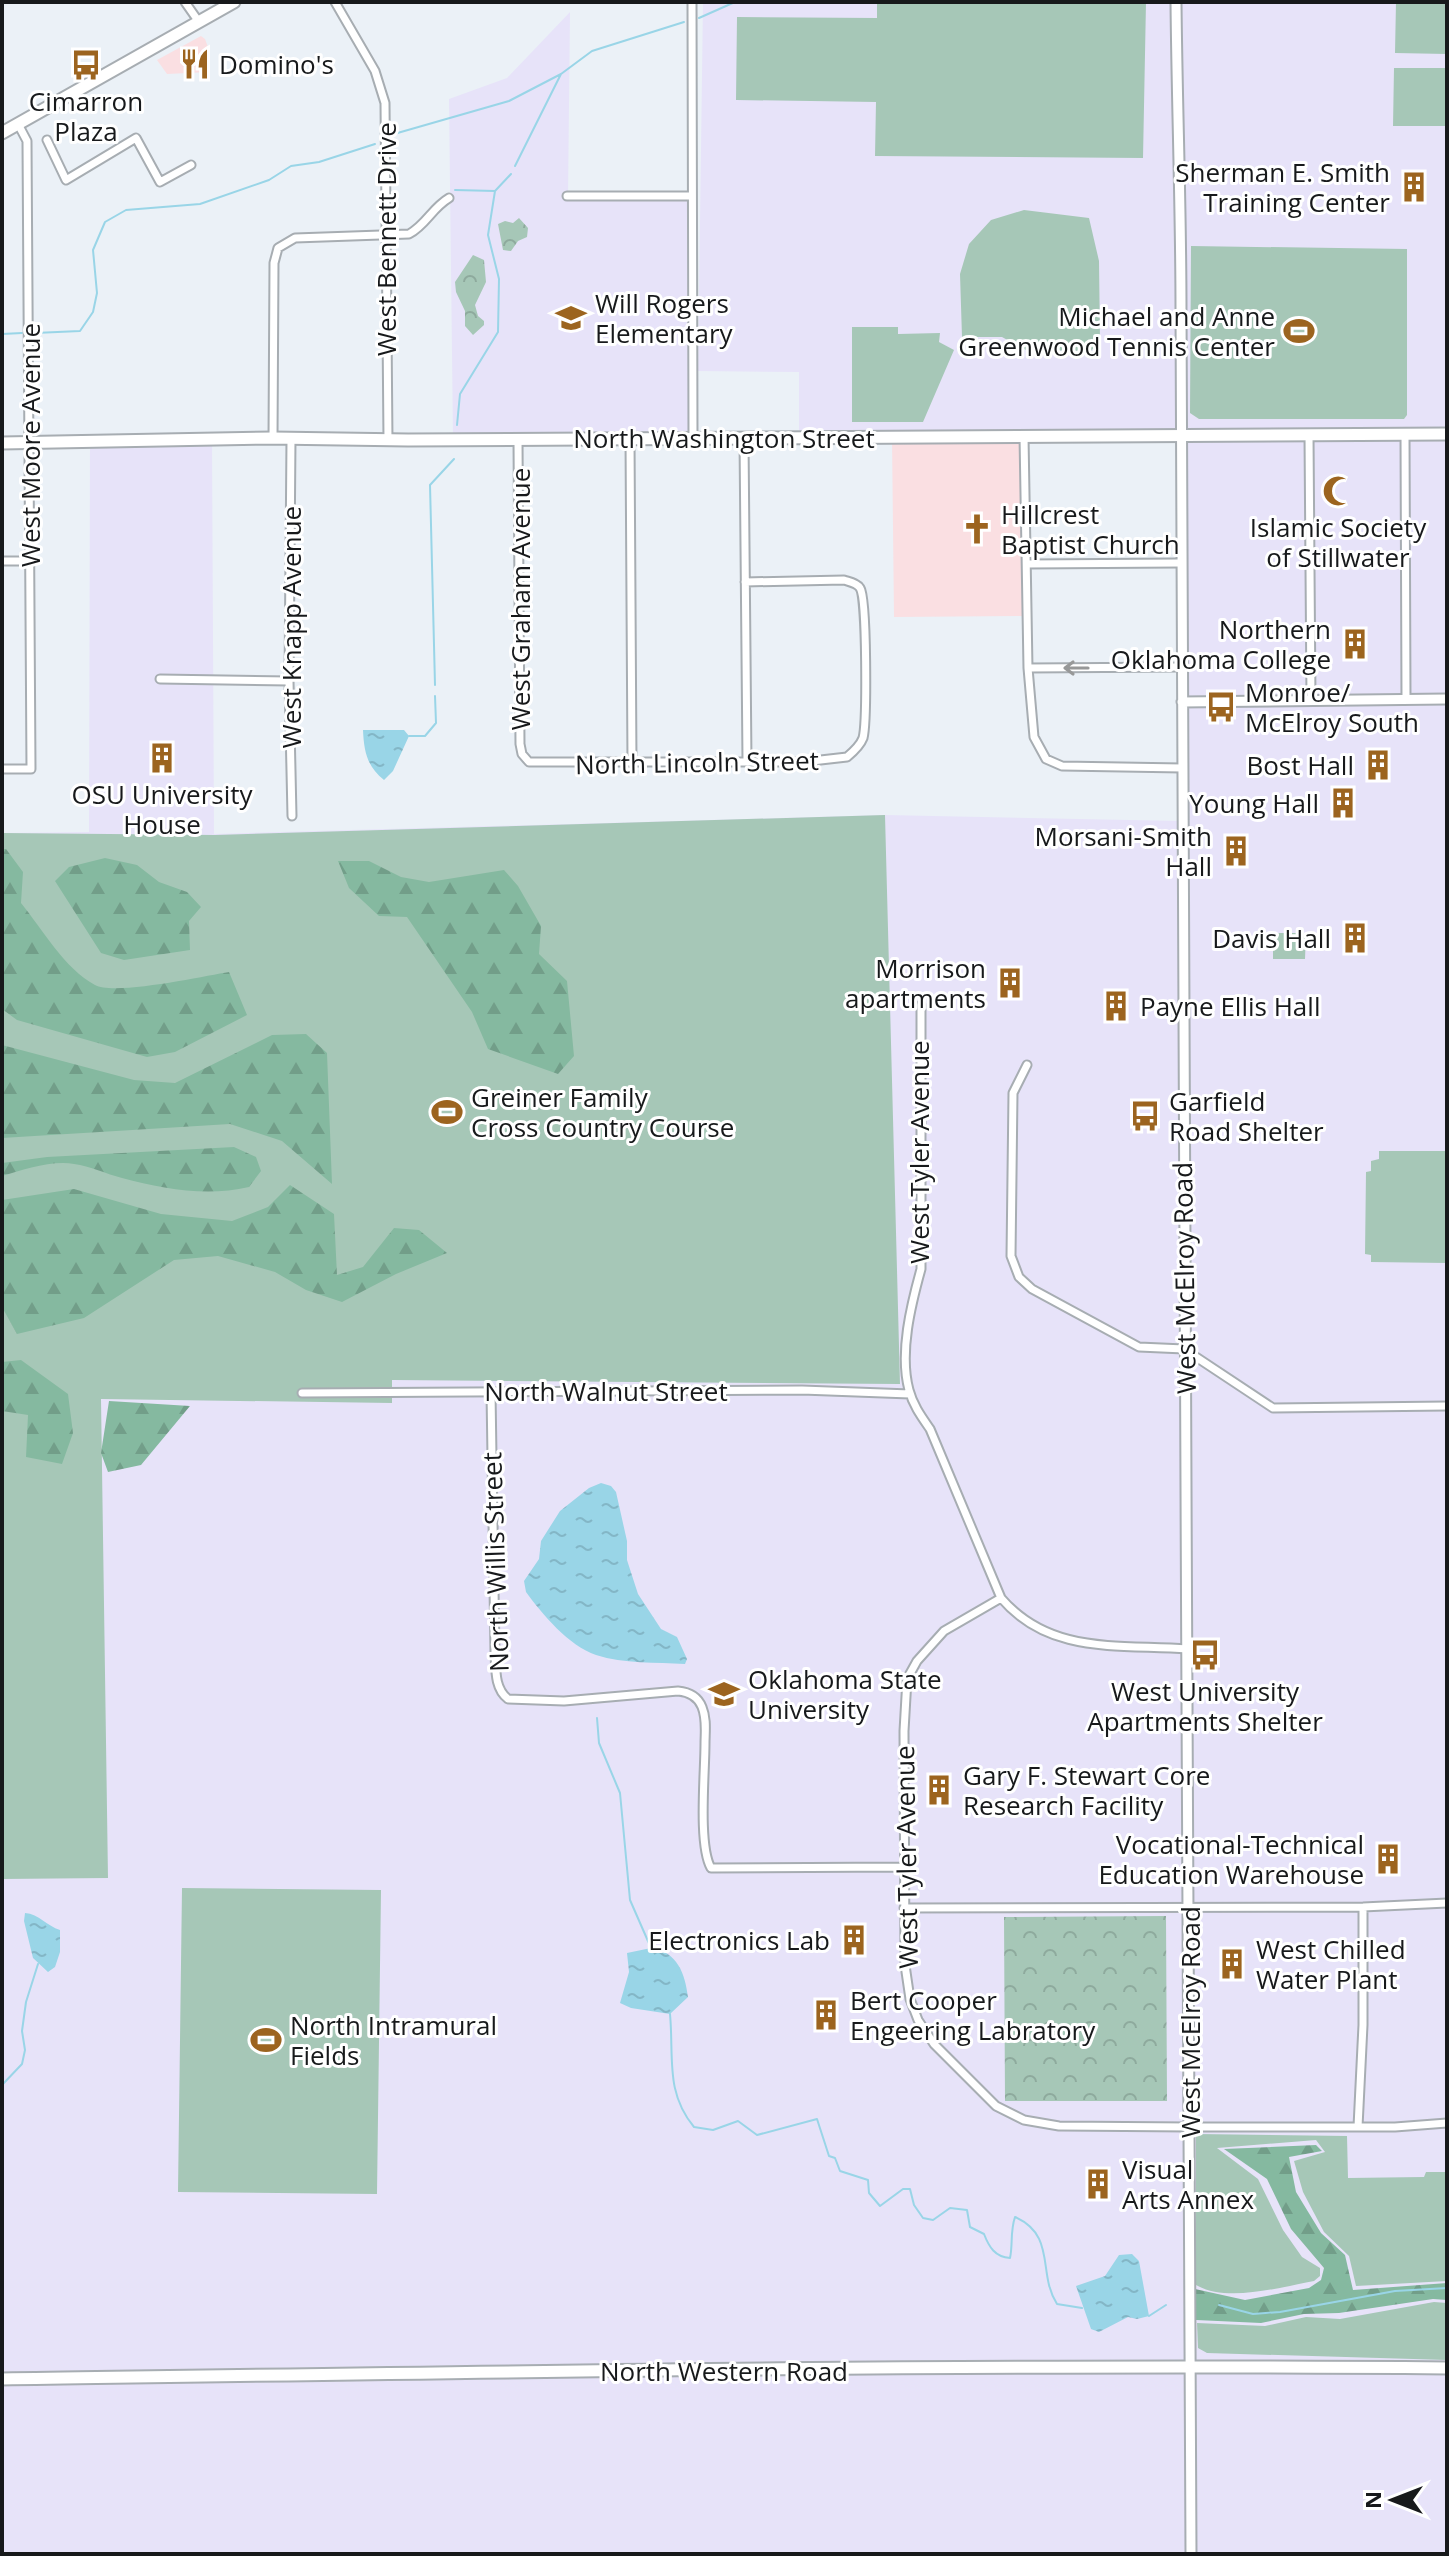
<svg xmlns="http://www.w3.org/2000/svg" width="1449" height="2556" font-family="'Open Sans',sans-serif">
<defs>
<pattern id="forest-firs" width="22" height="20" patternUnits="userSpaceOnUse" patternTransform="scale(2)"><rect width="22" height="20" fill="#85b9a0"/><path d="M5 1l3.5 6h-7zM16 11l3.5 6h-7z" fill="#729e89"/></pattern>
<pattern id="park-crowns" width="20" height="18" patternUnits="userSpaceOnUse" patternTransform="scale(2)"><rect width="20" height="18" fill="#a6c7b7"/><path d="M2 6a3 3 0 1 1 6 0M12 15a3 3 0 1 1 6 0" fill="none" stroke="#8eaa9d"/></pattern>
<pattern id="water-ripples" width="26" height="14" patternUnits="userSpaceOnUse" patternTransform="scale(2)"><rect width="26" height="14" fill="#99d5e7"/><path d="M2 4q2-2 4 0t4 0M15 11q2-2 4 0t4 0" fill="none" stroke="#83b6c6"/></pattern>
</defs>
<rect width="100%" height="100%" fill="#ebf1f7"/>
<path fill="#fadfe2" d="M201,36L205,39L209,50V72L167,74L157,60Z
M1024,437L1025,616L894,617L892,438Z"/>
<path fill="#e7e3f9" d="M703,2H1447V2554H2V833L89,832L90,442L212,441L214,834L885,815L1180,821V436L799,430V372L698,371Z
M570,12L568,197L691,196L692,438H453L449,99L507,78Z"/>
<path fill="#a6c7b7" d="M877,2H1146L1143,158L875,156L876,102L736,100L737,17L877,18Z
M1396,2H1447V54L1395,53Z
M1394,68H1447V126H1393Z
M1024,210L1089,218L1099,261L1100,340L1091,351L1026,350L1002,337H962L960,274L969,244L991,220Z
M1191,246L1407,249V415L1404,419H1199L1190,413Z
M852,327H898V334L940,333L939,342L954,350L923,422H852Z
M885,815L900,1384L392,1380V1403L101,1399L108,1878L2,1879V833L215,835Z
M1273,933H1306L1305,959H1273Z
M1379,1151H1447V1263L1371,1262V1255L1365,1254L1366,1172L1371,1171V1161L1379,1159Z
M182,1888L381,1890L377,2194L178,2192Z
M1196,2134L1347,2136L1348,2178L1424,2177L1426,2172H1447V2281L1356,2286L1349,2256L1324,2232L1303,2192L1294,2161L1325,2152L1316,2140L1217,2148L1258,2179L1283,2230L1302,2257L1320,2268V2276L1314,2281C1281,2287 1227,2303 1196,2285Z
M1434,2302L1447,2303V2360L1207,2353L1198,2348L1197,2323L1265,2326L1306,2317L1340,2319Z"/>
<path fill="url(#forest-firs)" d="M2,849H6L23,872L21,903C43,930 64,968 95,985C114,996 204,976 229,972L247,1015L175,1052L147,1057L17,1020L2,1009Z
M105,858L137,865L159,882L187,892L201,907L189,921L190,950L124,960L101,953L55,881L69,867Z
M338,861H369L401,877L429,882L504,870L518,886L541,926L539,954L567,981L574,1056L558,1074L488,1049L472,1012L407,917L379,916L349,888Z
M306,1034L327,1053L332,1184L282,1141L230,1124L2,1138V1045L134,1080L175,1083L272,1035Z
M234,1147L256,1157L261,1171L249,1187C207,1197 163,1189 122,1178C106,1174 90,1166 74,1164C52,1160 23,1170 2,1176V1163L47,1157Z
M290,1185L334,1214L337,1275L363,1267L394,1228L419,1230L447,1253L396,1274L342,1302L306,1290L275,1272L218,1256L174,1260L84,1318L17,1334L2,1307V1200L74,1189L161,1214L232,1221L268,1207Z
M21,1360L68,1394L73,1433L62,1464L26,1457L28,1415L2,1411V1362Z
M109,1401L190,1406L141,1465L108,1472L101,1453Z
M1316,2145L1322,2151L1289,2157L1296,2192L1321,2233L1345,2255L1353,2290L1447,2283V2300L1433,2299L1339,2313L1304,2314L1261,2323L1196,2320L1195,2289L1245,2300L1309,2288L1321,2280L1324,2268L1291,2229L1267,2179L1224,2149Z"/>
<path fill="url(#park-crowns)" d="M519,218L528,228L527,237L518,241L511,251L503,250L498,224L505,221L513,223Z
M473,255L484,260L486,282L475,305L478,316L484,321V325L473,335L465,326V311L456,292L455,282Z
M1166,1916L1167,2101H1005L1004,1917Z"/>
<path fill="url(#water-ripples)" d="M363,730H404L409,736L393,771L384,780C367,766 364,752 363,730Z
M601,1483L611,1486L616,1492L627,1541V1560L638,1594L661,1629L677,1637L687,1659L685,1664C656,1662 624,1664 596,1655C569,1646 542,1614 526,1592L524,1581L539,1559L541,1541L560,1511L589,1488Z
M25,1913C39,1914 47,1926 60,1930V1952L55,1967L48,1972L33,1958L24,1921Z
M651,1948C678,1952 685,1974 688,1997L670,2014L631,2008L620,2003L629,1972L627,1953Z
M1132,2254L1139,2261L1149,2316L1137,2319L1128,2317L1099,2332L1091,2329L1076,2286L1105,2276L1119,2255Z"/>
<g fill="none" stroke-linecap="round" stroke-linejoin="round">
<path stroke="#99d5e7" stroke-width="2" d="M699,18L735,2
M394,134L509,101L561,74L592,51L684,22
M515,166L561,74
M455,190L495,191L511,174
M35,333L80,331L93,312L97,293L93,250L105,222L126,210L200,204L269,180L291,166L319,162L375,144
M2,334L22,333
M457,425L460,394L498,332L499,279L488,235L495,191
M435,685L430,485L454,459
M409,736H425L436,723L435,696
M597,1718L599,1743L620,1793L630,1900L651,1948
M670,2014C674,2057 665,2092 694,2127L713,2130L738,2121L757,2135L817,2119L829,2156L835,2158L840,2171L868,2180L869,2193L880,2206L903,2189H910L914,2205L923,2218L933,2220L950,2208L967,2210L970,2227L984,2234C989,2247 995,2257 1010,2258C1013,2244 1010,2232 1015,2217C1057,2236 1037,2273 1057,2304L1082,2308
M2,2085L22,2064L25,2050L22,2031L26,2002L38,1964
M1219,2305L1253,2314L1280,2312L1395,2291L1447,2288
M1149,2316L1166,2305"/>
<g stroke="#a7adb2" stroke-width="11">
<path id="minor" d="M185,2L199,22
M335,2L375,71L385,103L388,440
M692,2L693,439
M47,140L66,180L136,138L160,182L191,165
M567,196H692
M1405,434L1406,699
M1309,435L1311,700
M1024,436L1028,668L1034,737L1046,759L1062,766L1182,768
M273,438L274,263L278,248L295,238L409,234C426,225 432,208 449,198
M630,438L632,763
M291,439L289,681L292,816
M744,439L747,761
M518,440L520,744L522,754L529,762H803L847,757C853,752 860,746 863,738C867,723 867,598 860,588C857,583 850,582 844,580L745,582
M2,561H30
M1027,564L1180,563
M1028,668L1181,667
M160,679L289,681
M2,769H31L27,141L18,124
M921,1005V1269C911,1305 899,1353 909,1390C913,1405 921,1416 930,1429L1001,1598C1050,1655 1118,1644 1187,1649
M1027,1065L1013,1093L1011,1256L1019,1277L1032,1289L1139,1347L1184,1349L1273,1408L1447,1406
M491,1392L495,1652C496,1669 494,1688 508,1699L564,1701L678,1691C689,1692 698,1697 702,1707C707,1719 705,1732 705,1744C705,1774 698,1845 711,1868L903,1867
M302,1393L802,1390L910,1394
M1001,1598L944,1631L917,1661L907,1679L904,1731L905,1965L910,1999L918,2020L934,2044L996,2106L1024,2120L1059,2126L1190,2127H1395L1447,2123
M904,1908L1363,1907L1447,1903
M1358,2127L1363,2025V1907"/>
</g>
<g stroke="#a7adb2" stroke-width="13">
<path id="tertiary" d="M1176,2C1177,105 1181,207 1181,310C1182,1058 1189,1806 1191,2554
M1182,702L1447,699"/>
</g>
<g stroke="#a7adb2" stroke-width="15">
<path id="secondary" d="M2,133L234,2
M2,443L273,438L408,440L1447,434
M2,2379C484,2372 965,2364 1447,2368"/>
</g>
<use href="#minor" stroke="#fff" stroke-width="7"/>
<use href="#tertiary" stroke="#fff" stroke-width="9"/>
<use href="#secondary" stroke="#fff" stroke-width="11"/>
</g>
<defs><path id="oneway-shaft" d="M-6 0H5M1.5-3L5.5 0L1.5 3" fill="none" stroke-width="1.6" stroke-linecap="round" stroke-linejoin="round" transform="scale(2)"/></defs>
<use stroke="#979898" href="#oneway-shaft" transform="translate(1076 668) rotate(180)"/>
<defs>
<g id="restaurant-bare" transform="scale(2.4)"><path d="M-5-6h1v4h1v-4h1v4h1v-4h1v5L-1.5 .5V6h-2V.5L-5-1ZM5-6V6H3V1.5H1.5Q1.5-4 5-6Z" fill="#9c641f" stroke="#fff" stroke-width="2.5" paint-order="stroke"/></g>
<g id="bus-bare" transform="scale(2.4)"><path d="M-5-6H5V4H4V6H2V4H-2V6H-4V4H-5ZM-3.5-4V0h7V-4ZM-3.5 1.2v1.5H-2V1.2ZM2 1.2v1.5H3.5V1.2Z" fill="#9c641f" stroke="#fff" stroke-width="2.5" paint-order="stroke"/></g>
<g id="building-bare" transform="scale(2.4)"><path d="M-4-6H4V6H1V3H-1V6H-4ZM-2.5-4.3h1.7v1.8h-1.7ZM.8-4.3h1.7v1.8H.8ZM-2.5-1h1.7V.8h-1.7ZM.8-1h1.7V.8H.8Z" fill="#9c641f" stroke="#fff" stroke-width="2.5" paint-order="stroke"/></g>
<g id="school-bare" transform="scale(2.4)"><path d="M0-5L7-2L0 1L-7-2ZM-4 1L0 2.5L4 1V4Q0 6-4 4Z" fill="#9c641f" stroke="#fff" stroke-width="2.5" paint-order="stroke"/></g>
<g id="stadium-bare" transform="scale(2.4)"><path d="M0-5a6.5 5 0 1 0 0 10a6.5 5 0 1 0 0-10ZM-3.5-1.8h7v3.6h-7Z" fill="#9c641f" stroke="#fff" stroke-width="2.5" paint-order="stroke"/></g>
<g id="mosque-bare" transform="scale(2.4)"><path d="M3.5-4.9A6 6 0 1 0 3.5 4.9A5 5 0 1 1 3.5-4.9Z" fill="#9c641f" stroke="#fff" stroke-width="2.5" paint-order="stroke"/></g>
<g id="church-bare" transform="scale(2.4)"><path d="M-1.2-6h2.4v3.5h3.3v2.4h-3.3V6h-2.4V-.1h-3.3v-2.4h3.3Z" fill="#9c641f" stroke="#fff" stroke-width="2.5" paint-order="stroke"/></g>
<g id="university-bare" transform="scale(2.4)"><path d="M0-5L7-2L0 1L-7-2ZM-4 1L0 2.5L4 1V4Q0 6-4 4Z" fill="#9c641f" stroke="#fff" stroke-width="2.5" paint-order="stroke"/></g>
</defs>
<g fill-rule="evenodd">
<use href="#restaurant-bare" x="195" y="64"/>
<use href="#bus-bare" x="86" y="65"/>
<use href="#building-bare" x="1414" y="187"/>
<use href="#school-bare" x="571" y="318"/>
<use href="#stadium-bare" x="1299" y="331"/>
<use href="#mosque-bare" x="1338" y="491"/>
<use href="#church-bare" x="977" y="529"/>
<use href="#building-bare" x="1355" y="644"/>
<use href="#bus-bare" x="1221" y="707"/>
<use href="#building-bare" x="162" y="758"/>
<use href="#building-bare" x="1378" y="765"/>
<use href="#building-bare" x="1343" y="803"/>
<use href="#building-bare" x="1236" y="851"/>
<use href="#building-bare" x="1355" y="938"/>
<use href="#building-bare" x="1010" y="983"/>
<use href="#building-bare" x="1116" y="1006"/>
<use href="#stadium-bare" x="447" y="1112"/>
<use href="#bus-bare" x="1145" y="1116"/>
<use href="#bus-bare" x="1205" y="1655"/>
<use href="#university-bare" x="724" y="1694"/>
<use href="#building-bare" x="939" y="1790"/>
<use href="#building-bare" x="1388" y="1859"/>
<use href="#building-bare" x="854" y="1940"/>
<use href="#building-bare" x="1232" y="1964"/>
<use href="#building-bare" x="826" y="2015"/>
<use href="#stadium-bare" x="266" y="2040"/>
<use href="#building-bare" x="1098" y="2184"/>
</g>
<g text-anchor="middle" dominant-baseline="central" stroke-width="6" stroke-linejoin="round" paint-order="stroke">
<g font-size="26" fill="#17191b" stroke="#fff" text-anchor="start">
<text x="219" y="64">Domino's</text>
<text x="86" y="101" text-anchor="middle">Cimarron<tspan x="86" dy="30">Plaza</tspan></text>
<text x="1390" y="172" text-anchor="end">Sherman E. Smith<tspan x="1390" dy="30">Training Center</tspan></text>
<text x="595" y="303">Will Rogers<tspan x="595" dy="30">Elementary</tspan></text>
<text x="1275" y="316" text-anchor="end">Michael and Anne<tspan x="1275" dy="30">Greenwood Tennis Center</tspan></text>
<text x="1001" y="514">Hillcrest<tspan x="1001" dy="30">Baptist Church</tspan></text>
<text x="1338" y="527" text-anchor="middle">Islamic Society<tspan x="1338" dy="30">of Stillwater</tspan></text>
<text x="1331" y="629" text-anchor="end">Northern<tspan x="1331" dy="30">Oklahoma College</tspan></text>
<text x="1245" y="692">Monroe/<tspan x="1245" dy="30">McElroy South</tspan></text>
<text x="1354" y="765" text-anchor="end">Bost Hall</text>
<text x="162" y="794" text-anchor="middle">OSU University<tspan x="162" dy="30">House</tspan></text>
<text x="1319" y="803" text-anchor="end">Young Hall</text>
<text x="1212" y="836" text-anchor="end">Morsani-Smith<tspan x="1212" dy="30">Hall</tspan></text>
<text x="1331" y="938" text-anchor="end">Davis Hall</text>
<text x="986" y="968" text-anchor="end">Morrison<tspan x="986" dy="30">apartments</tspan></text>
<text x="1140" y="1006">Payne Ellis Hall</text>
<text x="471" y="1097">Greiner Family<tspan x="471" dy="30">Cross Country Course</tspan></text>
<text x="1169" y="1101">Garfield<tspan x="1169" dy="30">Road Shelter</tspan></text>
<text x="748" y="1679">Oklahoma State<tspan x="748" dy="30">University</tspan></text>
<text x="1205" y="1691" text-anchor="middle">West University<tspan x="1205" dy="30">Apartments Shelter</tspan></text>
<text x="963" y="1775">Gary F. Stewart Core<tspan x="963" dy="30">Research Facility</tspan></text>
<text x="1364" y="1844" text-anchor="end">Vocational-Technical<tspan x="1364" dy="30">Education Warehouse</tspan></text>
<text x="830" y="1940" text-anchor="end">Electronics Lab</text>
<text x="1256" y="1949">West Chilled<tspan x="1256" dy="30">Water Plant</tspan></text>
<text x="850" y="2000">Bert Cooper<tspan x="850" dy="30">Engeering Labratory</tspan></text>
<text x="290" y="2025">North Intramural<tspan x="290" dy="30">Fields</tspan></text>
<text x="1122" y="2169">Visual<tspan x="1122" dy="30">Arts Annex</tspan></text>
</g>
<g font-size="26" fill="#17191b" stroke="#fff">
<text transform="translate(386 239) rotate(-90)">West Bennett Drive</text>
<text x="724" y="438">North Washington Street</text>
<text transform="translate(30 445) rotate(-90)">West Moore Avenue</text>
<text transform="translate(520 599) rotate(-90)">West Graham Avenue</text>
<text transform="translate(291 627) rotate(-90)">West Knapp Avenue</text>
<text transform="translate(697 762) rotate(-1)">North Lincoln Street</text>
<text transform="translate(919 1152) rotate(-90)">West Tyler Avenue</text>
<text transform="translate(1184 1278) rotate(-91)">West McElroy Road</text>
<text x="606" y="1391">North Walnut Street</text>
<text transform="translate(495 1562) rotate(-92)">North Willis Street</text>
<text transform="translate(906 1857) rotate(-91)">West Tyler Avenue</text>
<text transform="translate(1190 2022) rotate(-90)">West McElroy Road</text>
<text x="724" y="2371">North Western Road</text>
</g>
</g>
<rect width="1449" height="2556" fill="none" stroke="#17191b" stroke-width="8"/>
<g transform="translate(1393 2500) rotate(270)" stroke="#ffffff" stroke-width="6" paint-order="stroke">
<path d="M0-6L14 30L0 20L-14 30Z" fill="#17191b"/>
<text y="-12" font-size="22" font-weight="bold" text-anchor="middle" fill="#17191b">N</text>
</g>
</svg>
